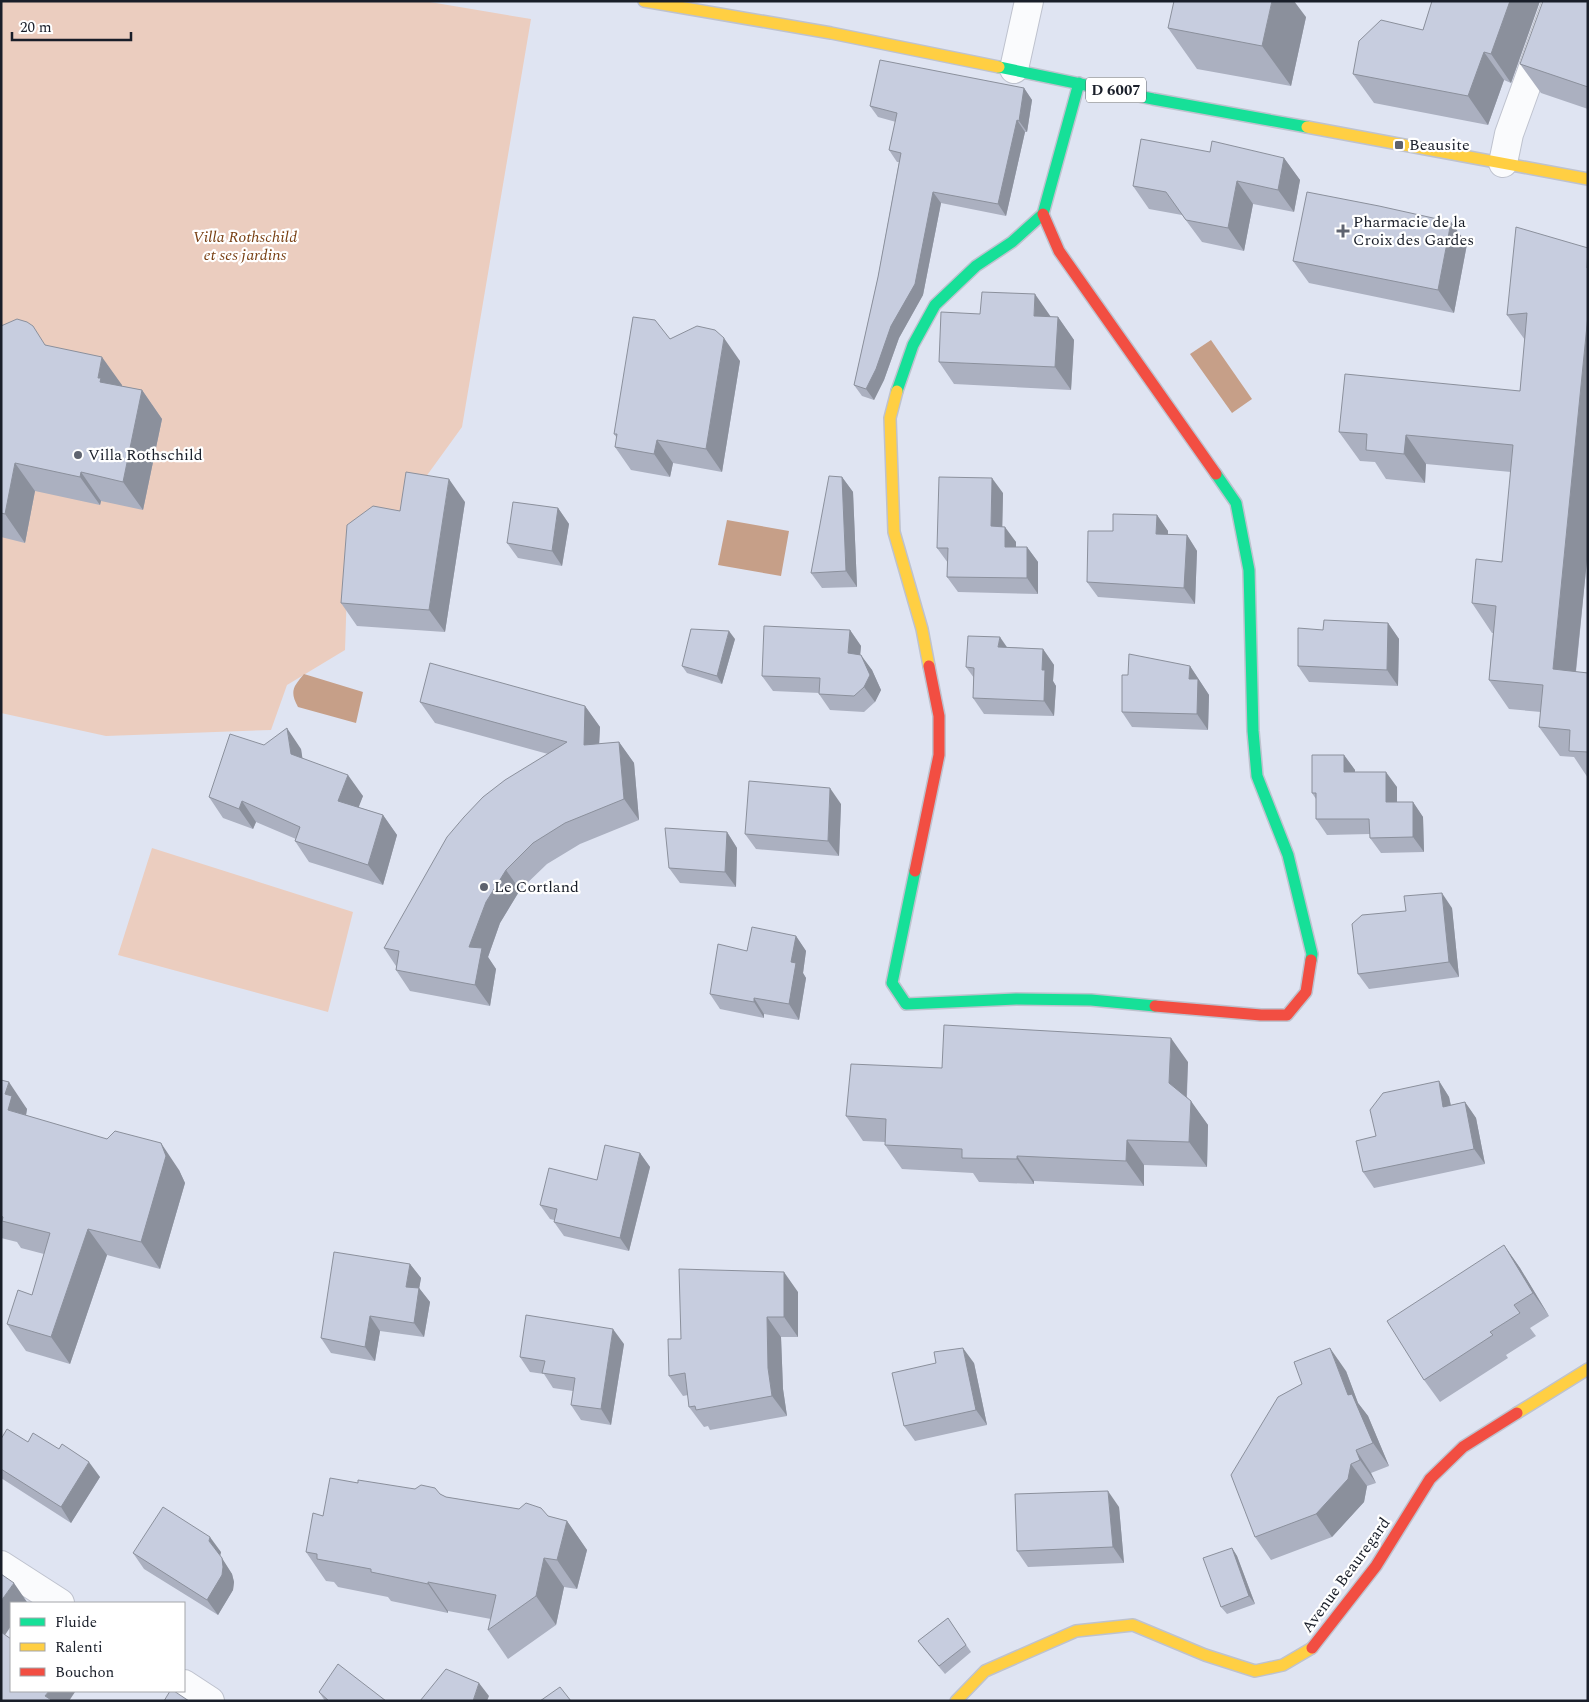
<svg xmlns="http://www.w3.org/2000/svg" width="1589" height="1702" font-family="Spectral,serif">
<rect width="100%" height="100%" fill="#dfe4f2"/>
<path fill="#ebcdbf" d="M1,1H424L531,19L462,427L399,514L349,529L345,650L287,685L271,730L106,736L1,713Z
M152,848L353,912L328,1012L118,955Z"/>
<path fill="#c69f88" d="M1211,340L1252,399L1232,413L1190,354Z
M727,520L789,531L781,576L718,565Z
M304,674L363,692L356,723L298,707C289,691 294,686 304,674Z"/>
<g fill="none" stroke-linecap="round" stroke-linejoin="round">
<g stroke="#bec2ce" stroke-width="30">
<path id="street" d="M1014,69L1029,1
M1503,163L1509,134L1557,1
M1,1565L60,1603
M184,1684L210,1701"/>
</g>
<g stroke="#bec2ce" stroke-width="14">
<path id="fast" d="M999,67L1153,99L1307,127
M897,391L913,345L935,305L976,266L1012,242L1043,214L1079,83
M1216,474L1236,503L1249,570L1253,731L1257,776L1288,855L1312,954L1311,960
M915,871L892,983L906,1004L1016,999L1091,1000L1155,1006"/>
</g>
<g stroke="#bec2ce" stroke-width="14">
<path id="slow" d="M644,1L831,33L999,67
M1307,127L1588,179
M897,391L890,418L894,532L922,629L929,666
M1517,1413L1588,1369
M956,1701L985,1671L1076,1631L1133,1625L1205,1655L1255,1671L1283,1665L1312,1648"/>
</g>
<g stroke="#bec2ce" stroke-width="14">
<path id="jam" d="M1043,214L1059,251L1216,474
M915,871L939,755V716L929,666
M1155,1006L1261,1015H1287L1306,992L1311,960
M1312,1648L1376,1566L1430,1479L1463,1447L1517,1413"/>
</g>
<use href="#street" stroke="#fafbfd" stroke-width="28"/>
<use href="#fast" stroke="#16e098" stroke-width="11"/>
<use href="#slow" stroke="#ffcf43" stroke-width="11"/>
<use href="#jam" stroke="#f24e42" stroke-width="11"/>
</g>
<path fill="#abb0c0" d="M1432,1H1540L1511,83L1504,80L1488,125L1374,103L1353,74L1423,30Z
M1588,1V109L1541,93L1520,64Z
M1306,17L1291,86L1197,69L1168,28Z
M1024,88L1032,100L1027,132H1025L1006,216L941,203L923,295L899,338L884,380L874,400L862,396L854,385L878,277L899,162H897L889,150L896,122L878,117L870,106Z
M1210,152L1284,158L1300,180L1294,212L1253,204L1244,251L1202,242L1182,215L1149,209L1133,186Z
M1467,244L1454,313L1309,283L1293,261Z
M1588,248V550L1576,672L1588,673V778L1574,757L1560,756L1539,727L1541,712L1509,709L1489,680L1493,633H1492L1472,603L1502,562L1511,472L1426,464L1425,483L1386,479L1375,462L1360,461L1339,432L1520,391L1525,340L1507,315Z
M1051,317H1058L1074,340L1071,390L954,384L939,362Z
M1,326L46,345L122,385V386L142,390L162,419L143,510L101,501L100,505L35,491L25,543L1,537Z
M670,339L740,361L722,472L673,463L670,477L631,470L615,447L617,438L614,434Z
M842,477L853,492L857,587L822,588L811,573Z
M1003,493L1002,527L1016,542V547H1027L1038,562V594L958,592L947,577L948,563L937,548Z
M465,502L445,632L357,626L341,603L400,511Z
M558,508L569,524L562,566L518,558L507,543Z
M1157,515L1168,531V535H1187L1197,551L1195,604L1098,597L1087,582L1113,531Z
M1388,623L1399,639L1398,686L1309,682L1298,666Z
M850,630L861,646L860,655L872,670L881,690L875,702L864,712L830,710L819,694L820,693L773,691L762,676Z
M735,639L722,684L687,673L682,666Z
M1007,647L1043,649L1054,665L1053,681L1056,686L1054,716L984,714L973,698L974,678L966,667Z
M1190,666L1209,695L1208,730L1132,727L1122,712L1128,675Z
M420,702L585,706L600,727L599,744L619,742L634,763L639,820L580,844L547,864L520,890L500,923L488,957L496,969L490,1006L410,991L396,970V966L384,948L548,754L435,723Z
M264,745L301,749L302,758L363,796L358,807L383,815L397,835L383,885L309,862L295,841L296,839L256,822L253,829L223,818L209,797Z
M1344,755L1355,770V772L1397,787V802H1413L1423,817L1424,852L1381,853L1370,838V834L1327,835L1316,819V799L1312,793Z
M841,804L839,856L756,849L745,834Z
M727,832L737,848L736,887L680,883L669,868Z
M1452,908L1459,977L1369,989L1358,974Z
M796,936L806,951L803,973L806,978L799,1020L764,1014V1018L720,1009L710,994L747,951Z
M1188,1062L1187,1097L1208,1125L1207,1167L1144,1165V1186L1034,1181V1184L979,1182L973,1173L902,1169L885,1145V1142L863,1141L846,1116L942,1068Z
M1,1080L27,1109L26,1115L179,1170L185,1183L160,1269L107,1255L70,1364L26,1351L7,1324L32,1295L44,1254L21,1248L17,1242L1,1238Z
M1439,1081L1449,1097L1451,1105L1465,1102L1476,1118L1485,1164L1374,1188L1363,1172L1376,1136Z
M640,1153L650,1167L629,1251L564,1236L554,1222V1220L550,1219L540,1205L597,1180Z
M1504,1245L1520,1268L1549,1316L1530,1328L1536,1336L1506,1355L1508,1358L1440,1402L1424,1380Z
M410,1264L421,1278L419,1288L430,1302L424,1337L380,1331L375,1361L331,1353L321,1338Z
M798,1292V1337H781L783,1389L787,1416L710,1430L708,1426L704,1427L689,1407L688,1395L683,1396L669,1376L681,1339Z
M624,1344L611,1425L581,1420L571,1405L573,1391L553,1388L544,1374L530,1372L520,1357Z
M936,1363H974L987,1425L915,1441L904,1426Z
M1346,1371L1358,1403L1368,1416L1389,1466L1371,1473L1376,1483L1367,1486L1364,1502L1332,1537L1271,1560L1255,1537Z
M1,1439L28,1442L100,1477L71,1523L1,1478Z
M358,1483L440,1494L446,1497L519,1509L567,1521L587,1550L577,1589L564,1587L556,1625L508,1659L488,1630L491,1619L448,1611V1613L391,1601L388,1597L338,1587L334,1582L326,1581L306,1552L323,1516Z
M1119,1507L1124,1563L1028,1567L1017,1551Z
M1232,1548L1237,1556L1255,1604L1227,1614L1221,1607Z
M221,1552L220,1556L232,1574L234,1582L233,1590L218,1615L144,1569L133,1553Z
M948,1618L971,1652L945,1674L924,1649L918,1641Z
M319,1692L386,1701H325Z"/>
<path fill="#8b909c" d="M1272,1H1294L1306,17L1291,86L1262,46Z
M1510,1H1540L1511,83L1491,54Z
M1484,52L1504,80L1488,125L1468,96Z
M1024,88L1032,100L1027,132L1019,121Z
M1017,120L1025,132L1006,216L998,204Z
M1284,158L1300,180L1294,212L1278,190Z
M1237,181L1253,204L1244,251L1228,228Z
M933,192L941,203L923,295L899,338L884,380L874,400L866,389Z
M1451,222L1467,244L1454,313L1438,290Z
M1035,294L1051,317L1034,316Z
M1588,315V550L1573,698L1553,669Z
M1058,317L1074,340L1071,390L1055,367Z
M724,338L740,361L722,472L706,449Z
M102,357L122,385L119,404L100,382L98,378Z
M142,390L162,419L143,510L123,482Z
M1406,435L1426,464L1425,483L1404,454Z
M657,440L673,463L670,477L654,454Z
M15,463L35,491L25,543L5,514Z
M81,472L101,501L100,505L80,477Z
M842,477L853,492L857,587L846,571Z
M992,478L1003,493L1002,542L991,526Z
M449,479L465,502L445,632L429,610Z
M558,508L569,524L562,566L552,551Z
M1157,515L1168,531L1167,550L1156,534Z
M1005,527L1016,542V562L1005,547Z
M1187,535L1197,551L1195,604L1184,588Z
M1027,547L1038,562V594L1027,578Z
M1388,623L1399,639L1398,686L1387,670Z
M850,630L861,646L859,668L848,653Z
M729,631L735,639L722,684L717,676Z
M1000,637L1011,653L998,647Z
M1043,649L1054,665L1053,681L1056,686L1054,716L1044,701L1042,670Z
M861,655L872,670L881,690L875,702L864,687Z
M1190,666L1209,695L1208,730L1197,714L1189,679Z
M585,706L600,727L598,766L584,745Z
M287,728L301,749L305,774L291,754Z
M619,742L634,763L639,820L624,799Z
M1344,755L1355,770V788L1344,772Z
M1386,772L1397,787V817L1386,802Z
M348,775L363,796L353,822L338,801Z
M830,788L841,804L839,856L828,841Z
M242,801L256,822L253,829L239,809Z
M1413,802L1423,817L1424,852L1413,837Z
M383,815L397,835L383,885L368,865Z
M727,832L737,848L736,887L725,872Z
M506,870L520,890L500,923L488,957L496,969L490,1006L475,985L469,947L486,902Z
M1442,893L1452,908L1459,977L1449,962Z
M796,936L806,951L803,973L806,978L799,1020L789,1004L791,962Z
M754,998L764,1014V1018L754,1002Z
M1171,1038L1188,1062L1186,1108L1169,1083Z
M1439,1081L1449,1097L1454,1122L1443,1107Z
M9,1082L27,1109L26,1115L8,1110L5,1094Z
M1191,1101L1208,1125L1207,1167L1189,1142Z
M1465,1102L1476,1118L1485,1164L1474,1149Z
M1127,1140L1144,1165V1186L1126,1161Z
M161,1143L179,1170L185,1183L160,1269L141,1242Z
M640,1153L650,1167L629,1251L620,1238Z
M1017,1156L1034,1181V1184L1017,1159Z
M88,1229L107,1255L70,1364L51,1337Z
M1504,1245L1520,1268L1549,1316L1533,1293Z
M410,1264L421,1278L417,1301L406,1287Z
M784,1272L798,1292V1337L784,1317Z
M419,1288L430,1302L424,1337L414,1323Z
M370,1316L380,1331L375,1361L365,1347Z
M767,1317L781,1337L783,1389L787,1416L772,1396L768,1368Z
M613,1329L624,1344L611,1425L601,1409Z
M963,1348L974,1363L987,1425L976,1410Z
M1330,1348L1346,1371L1358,1403L1368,1416L1389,1466L1373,1443L1348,1395Z
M1356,1450L1371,1473L1376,1483L1360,1460Z
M89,1462L100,1477L71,1523L61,1507Z
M1351,1464L1367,1486L1364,1502L1332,1537L1316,1514Z
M1108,1491L1119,1507L1124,1563L1113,1547Z
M567,1521L587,1550L577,1589L557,1560Z
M210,1537L221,1552L220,1556L209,1541Z
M1232,1548L1237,1556L1255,1604L1249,1596Z
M222,1558L232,1574L234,1582L233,1590L218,1615L207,1600Z
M544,1558L564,1587L556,1625L536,1596Z
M428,1582L448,1611V1613L428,1584Z
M14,1583L27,1602V1603H11V1626L1,1641V1601Z
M479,1683L489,1696L487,1701H473Z
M49,1691H74L75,1692L69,1701H49L45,1696Z"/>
<path fill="#c7cddf" stroke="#8b909c" d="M1174,1H1272L1262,46L1168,28Z
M1432,1H1510L1491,54L1484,52L1468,96L1353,74L1359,41L1381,20L1423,30Z
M1543,1H1588V87L1520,64Z
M880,60L1024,88L1019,121L1017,120L998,204L933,192L915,284L891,326L876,369L866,389L854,385L878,277L901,153L889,150L897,113L870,106Z
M1141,139L1210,152L1212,141L1284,158L1278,190L1237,181L1228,228L1186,220L1166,192L1133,186Z
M1307,192L1379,206L1451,222L1438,290L1293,261Z
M1516,227L1588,248L1587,268H1588V315L1553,669L1588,673V752L1569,751L1570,730L1539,727L1543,685L1489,680L1496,606L1472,603L1476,559L1502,562L1513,445L1406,435L1404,454L1366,450L1367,434L1339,432L1345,374L1520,391L1527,313L1507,315Z
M982,292L1035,294L1034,316L1058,317L1055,367L939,362L941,312L980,314Z
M633,317L655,320L670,339L697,326L715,330L724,338L706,449L657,440L654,454L615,447L617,434H614Z
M17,319L27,322L33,326L45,345L102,357L98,378H101L100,382L142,390L123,482L81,472L80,477L15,463L5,514L1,513V326Z
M406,472L449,479L429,610L341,603L347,525L373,506L400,511Z
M829,476L842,477L846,571L811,573Z
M939,477L992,478L991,526L1005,527V547H1027V578L947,577L948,548H937Z
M513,502L558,508L552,551L507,543Z
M1113,514L1157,515L1156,534L1187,535L1184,588L1087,582L1088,531H1113Z
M1324,620L1388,623L1387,670L1298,666V628L1323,630Z
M764,626L850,630L848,653L861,655L870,675L864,687L854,696L819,694L820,678L762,676Z
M691,629L729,631L717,676L682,666Z
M968,636L1000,637L998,647L1043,649L1042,670H1045L1044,701L973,698L974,668L966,667Z
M1129,654L1190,666L1189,679H1198L1197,714L1122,712V675H1128Z
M430,663L585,706L584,745L619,742L624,799L565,823L533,843L506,870L486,902L469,947L482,948L475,985L396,970L399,951L384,948L447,837L464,817L483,797L505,780L567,742L420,702Z
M287,728L291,754L348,775L338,801L383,815L368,865L295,841L300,827L242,801L239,809L209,797L230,734L264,745Z
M1312,755H1344V772H1386V802H1413V837L1370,838L1369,819H1316V793H1312Z
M749,781L830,788L828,841L745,834Z
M665,828L727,832L725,872L669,868Z
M1442,893L1449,962L1358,974L1352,924L1362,915L1406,911L1404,896Z
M752,927L796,936L791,962L796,963L789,1004L754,998V1002L710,994L718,944L747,951Z
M944,1025L1171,1038L1169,1083L1191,1101L1189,1142L1127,1140L1126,1161L1017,1156V1159L962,1158V1149L885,1145L886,1119L846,1116L851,1064L942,1068Z
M1,1080L9,1082L5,1094L12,1096L8,1110L107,1139L115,1131L161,1143L166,1156L141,1242L88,1229L51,1337L7,1324L18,1290L32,1295L50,1233L2,1221L3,1217L1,1216Z
M1439,1081L1443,1107L1465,1102L1474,1149L1363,1172L1356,1141L1376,1136L1370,1110L1383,1093Z
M605,1145L640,1153L620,1238L554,1222L557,1209L540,1205L549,1168L597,1180Z
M1504,1245L1533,1293L1514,1305L1520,1313L1490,1332L1493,1335L1424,1380L1387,1321Z
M334,1252L410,1264L406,1287L419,1288L414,1323L370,1316L365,1347L321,1338Z
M679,1269L784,1272V1317H767L768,1368L772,1396L696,1410L695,1406L689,1407L685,1373L669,1376L668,1339H681Z
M526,1315L613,1329L601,1409L571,1405L575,1378L542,1373L545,1361L520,1357Z
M963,1348L976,1410L904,1426L892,1373L936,1363L934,1352Z
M1330,1348L1348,1395L1352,1394L1373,1443L1356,1450L1360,1460L1351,1464L1348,1479L1316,1514L1255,1537L1231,1475L1278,1397L1302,1384L1294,1362Z
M7,1429L28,1442L33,1433L59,1449L62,1444L89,1462L61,1507L1,1469V1439Z
M330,1478L358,1483V1480L415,1489L421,1485L435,1488L440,1494L446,1497L519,1509L526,1503L541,1508L548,1516L567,1521L557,1560L544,1558L536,1596L488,1630L496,1595L428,1582V1584L371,1572V1569L317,1559V1554L306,1552L313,1513L323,1516Z
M1108,1491L1113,1547L1017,1551L1015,1494Z
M163,1507L210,1537L209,1541L222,1558L223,1567L222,1575L207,1600L133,1553Z
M1232,1548L1249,1596L1221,1607L1203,1558Z
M1,1574L14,1583L1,1601Z
M948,1618L966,1645L939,1666L918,1641Z
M1,1632L11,1639V1691H49L45,1696L53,1701H1Z
M338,1664L386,1701H329L319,1692Z
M446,1669L479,1683L473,1701H420Z
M560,1687L571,1701H540Z
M170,1691H174L189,1701H164Z"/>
<g fill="#5e636f" stroke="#fff" stroke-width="2">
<rect x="1394" y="140" width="10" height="10" rx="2.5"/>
<path d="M1340.5 223.5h5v5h5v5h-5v5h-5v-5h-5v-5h5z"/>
<circle cx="78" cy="455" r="5"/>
<circle cx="484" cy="887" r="5"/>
</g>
<g text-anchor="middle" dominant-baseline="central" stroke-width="4.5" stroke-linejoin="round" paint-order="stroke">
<rect fill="#fff" stroke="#5e6269" stroke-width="1" x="1086" y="77.5" width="60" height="25" rx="4"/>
<g font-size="15" font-weight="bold" fill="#191e29">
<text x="1116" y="90">D 6007</text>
</g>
<g font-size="16" fill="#191e29" stroke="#fff" text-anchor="start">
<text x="1409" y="145">Beausite</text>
<text x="1353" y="222">Pharmacie de la<tspan x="1353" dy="18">Croix des Gardes</tspan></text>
<text x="88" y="455">Villa Rothschild</text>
<text x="494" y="887">Le Cortland</text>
</g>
<g font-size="16" font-style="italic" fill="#783f12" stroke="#fff">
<text x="245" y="237">Villa Rothschild<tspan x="245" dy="18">et ses jardins</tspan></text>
</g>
<g font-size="16" fill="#191e29" stroke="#fff">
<text transform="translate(1346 1575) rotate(-54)">Avenue Beauregard</text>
</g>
</g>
<rect width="1589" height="1702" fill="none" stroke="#191e29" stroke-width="5"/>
<rect x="10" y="1602" width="175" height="90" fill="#ffffff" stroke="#a3a5a9"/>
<rect x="20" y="1618" width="25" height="8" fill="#16e098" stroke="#a3a5a9"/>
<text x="55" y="1627" font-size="15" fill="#191e29">Fluide</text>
<rect x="20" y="1643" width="25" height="8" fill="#ffcf43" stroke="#a3a5a9"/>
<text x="55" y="1652" font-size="15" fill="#191e29">Ralenti</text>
<rect x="20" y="1668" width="25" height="8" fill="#f24e42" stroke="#a3a5a9"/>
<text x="55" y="1677" font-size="15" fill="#191e29">Bouchon</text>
<path d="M12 32v8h119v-8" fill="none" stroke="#191e29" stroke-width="2.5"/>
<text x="20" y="32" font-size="15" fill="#191e29" stroke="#ffffff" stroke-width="4" paint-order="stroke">20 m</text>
</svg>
